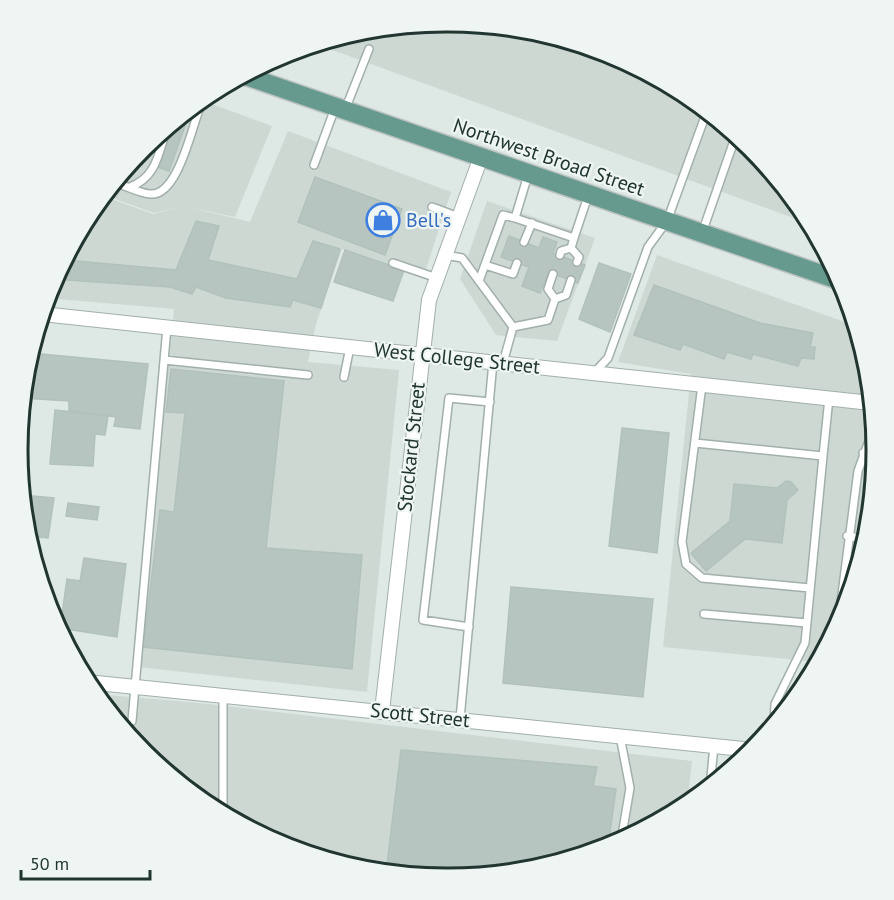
<svg xmlns="http://www.w3.org/2000/svg" width="894" height="900" font-family="'PT Sans',sans-serif">
<rect width="100%" height="100%" fill="#dee8e4"/>
<path fill="#cdd8d3" d="M447,21L531,29L611,54L686,93L751,147L804,212L810,224L316,44L364,29Z
M201,100L272,126L235,217L188,207L250,222L288,131L451,192L424,275L342,249L316,324L308,362L399,370L367,692L138,667L174,309L47,298L51,286L90,211L103,196L153,214L185,206L154,213L104,195L144,146Z
M487,201L595,238L557,341L496,335L460,279Z
M657,255L856,326L868,367L876,450L868,534L843,614L818,662L663,647L691,374L618,362Z
M95,694L200,703L692,761L687,806L611,846L530,871L447,879L363,871L283,846L208,807L143,753Z"/>
<path fill="#b7c5c0" stroke="#b1c1bb" stroke-width="1.5" d="M174,122L185,126L169,171L155,166L170,125Z
M315,177L402,209L385,255L298,222Z
M196,221L219,226L208,260L297,279L313,241L340,249L321,308L293,300L290,307L226,298L196,287L192,294L170,287L54,279L65,260L176,270Z
M509,236L539,248L543,237L557,242L553,253L585,265L578,283L549,272L540,293L522,286L529,267L501,257Z
M345,250L404,270L393,301L334,282Z
M599,263L631,274L610,332L579,319Z
M654,285L760,323L813,333L810,347H815L814,359L801,358L798,366L753,354L751,359L727,352L724,359L683,344L680,350L634,335Z
M30,353L148,364L140,429L114,426L116,417L69,410V401L23,398Z
M171,369L284,381L266,548L362,555L352,669L143,647L160,510L174,512L185,413L166,412Z
M55,410L108,416L105,435L95,434L93,466L50,464Z
M622,428L669,433L657,553L609,546Z
M786,481L791,482L798,490L787,500L782,543L745,539L706,571L691,553L730,521L734,484L777,488Z
M867,485L872,486L871,505H864Z
M22,495L54,498L48,538L27,536Z
M68,503L99,507L97,520L66,516Z
M84,558L126,564L117,637L60,628L67,579L80,581Z
M511,587L653,599L643,697L503,683Z
M401,750L597,767L593,786L616,789L608,847L530,871L447,879L386,873Z"/>
<g fill="none" stroke-linecap="round" stroke-linejoin="round">
<g stroke="#a2afab" stroke-width="10">
<path id="service" d="M345,110L369,49
M314,165L335,108
M528,175L515,218L574,238L588,196
M114,182C126,186 139,193 150,194C177,197 191,131 199,110
M130,187C157,177 158,154 167,128
M432,207L459,217
M702,233L736,135
M524,242L532,223
M571,248L579,257L577,262
M445,255L462,258L513,327L503,363
M560,255L561,251L571,248L574,238
M393,263L437,278
M485,265L513,274L517,263
M479,281L503,215L515,218
M555,299L566,295L571,280
M513,327L548,320L555,299L548,289L553,274
M164,360L308,375
M594,373L608,358L648,247L667,221L707,111
M344,377L350,347
M702,385L682,542L686,564L702,578L810,588
M695,443L823,456L829,398
M863,453L876,454
M847,536L866,539
M704,614L807,623
M838,625L858,471L869,441L873,417
M469,627L423,620L449,398L490,402
M460,719L493,362
M132,721L167,327
M774,725L775,704L805,643L823,456
M620,736L630,788L621,841
M710,787L714,746
M223,814V696"/>
</g>
<g stroke="#a2afab" stroke-width="16">
<path id="minor" d="M42,314L871,403
M87,682L753,750
M382,711L429,300L481,157"/>
</g>
<g stroke="#bcc3c1" stroke-width="21">
<path id="primary" d="M243,75L841,281"/>
</g>
<use href="#service" stroke="#fff" stroke-width="7"/>
<use href="#minor" stroke="#fff" stroke-width="14"/>
<use href="#primary" stroke="#669a8f" stroke-width="18"/>
</g>
<defs>
<g id="shop-ring" transform="scale(1.725)"><circle r="9.5" fill="#eef5f2" stroke="#3f7fe0" stroke-width="1.5"/><path d="M-5-2.5h2.3a2.7 3.5 0 0 1 5.4 0H5L5.5 6h-11ZM-1.5-2.5h3a1.5 2.3 0 0 0-3 0Z" fill="#3f7fe0"/></g>
</defs>
<g fill-rule="evenodd">
<use href="#shop-ring" x="383" y="220"/>
</g>
<g text-anchor="middle" dominant-baseline="central" stroke-width="4.5" stroke-linejoin="round" paint-order="stroke">
<g font-size="20" fill="#213631" stroke="#eef5f2">
<text transform="translate(549 157) rotate(19)">Northwest Broad Street</text>
<text transform="translate(457 358) rotate(6)">West College Street</text>
<text transform="translate(411 447) rotate(-84)">Stockard Street</text>
<text transform="translate(420 715) rotate(6)">Scott Street</text>
</g>
<g font-size="20" fill="#366cbe" stroke="#eef5f2" text-anchor="start">
<text x="406" y="220">Bell's</text>
</g>
</g>
<path d="M0 0H894V900H0ZM446 32H448A418 418 0 0 1 866 450V450A418 418 0 0 1 448 868H446A418 418 0 0 1 28 450V450A418 418 0 0 1 446 32Z" fill="#eef5f2" fill-rule="evenodd"/>
<path fill="none" stroke="#213631" stroke-width="3" d="M446 32H448A418 418 0 0 1 866 450V450A418 418 0 0 1 448 868H446A418 418 0 0 1 28 450V450A418 418 0 0 1 446 32Z"/>
<path d="M21 870v9h129v-9" fill="none" stroke="#213631" stroke-width="3"/>
<text x="30" y="870" font-size="18" fill="#213631" stroke="#eef5f2" stroke-width="4.5" paint-order="stroke">50 m</text>
</svg>
